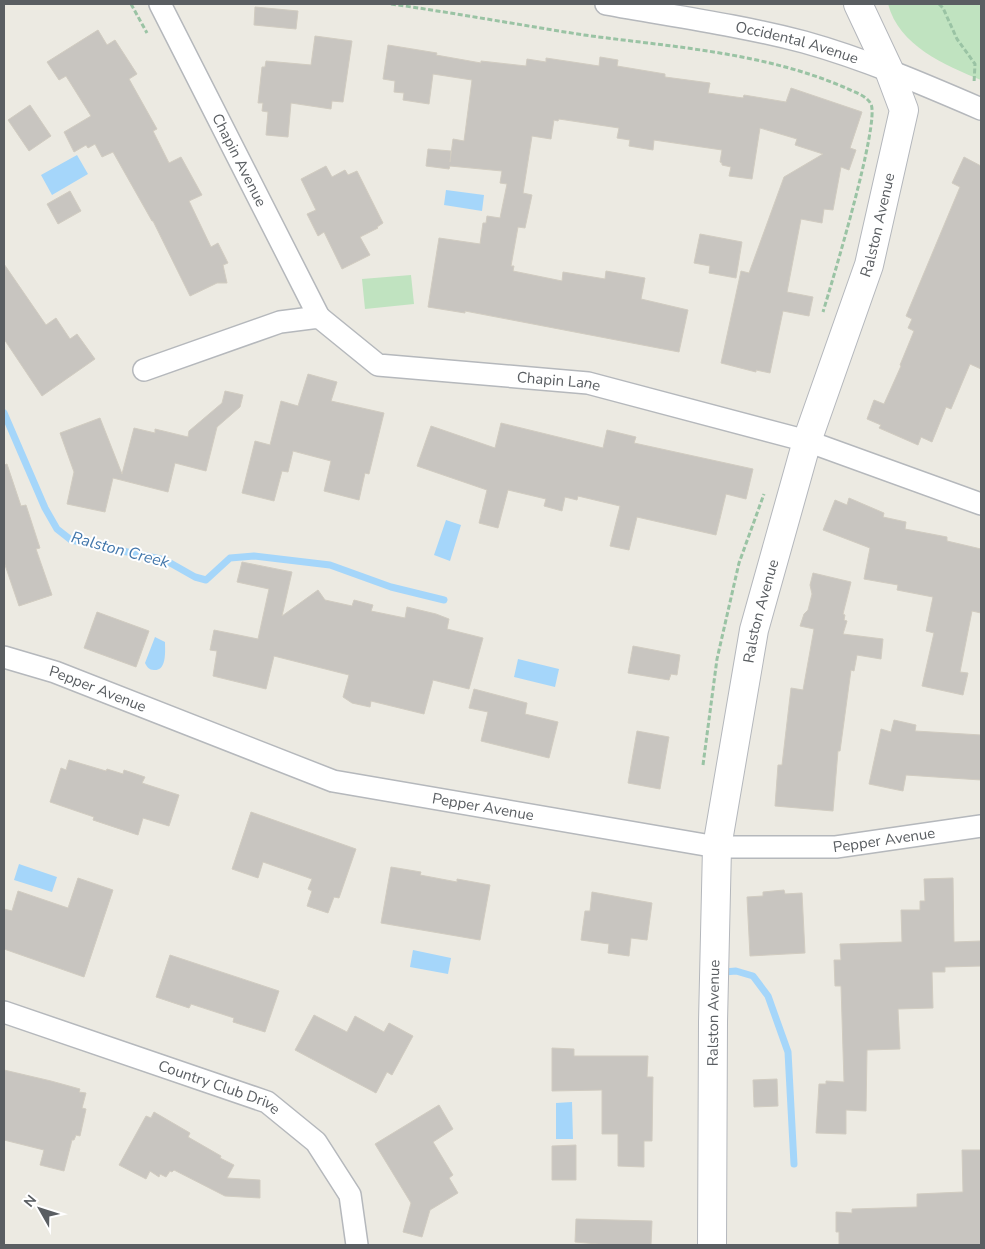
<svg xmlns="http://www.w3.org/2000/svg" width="985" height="1249" font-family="'Nunito Sans',sans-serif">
<rect width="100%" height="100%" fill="#eceae2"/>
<path fill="#c0e3c0" d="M888,4H981V80C945,65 899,46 888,4Z
M411,275L414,304L365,309L362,279Z"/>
<path fill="#a5d6fa" d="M77,155L88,174L52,195L41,175Z
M446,190L484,195L482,211L444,205Z
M446,520L461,525L450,561L434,555Z
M155,637L165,642C165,651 167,671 154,670C149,670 147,667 145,663Z
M518,659L559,669L555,687L514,677Z
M19,864L57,877L52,892L14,880Z
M413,950L451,958L448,974L410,967Z
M572,1102L573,1139H556V1103Z"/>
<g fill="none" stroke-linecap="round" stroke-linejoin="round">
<path stroke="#a5d6fa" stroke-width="7" d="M4,413L45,508L57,529L71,540L165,560L195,577L206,580L230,558L254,556L330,565L391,587L444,600
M724,972L736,971L753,976L768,996L788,1052L794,1164"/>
</g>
<path fill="#c8c5c0" stroke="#d1ccc1" d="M255,7L298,11L296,29L254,25Z
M98,30L107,45L115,40L137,74L129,79L157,129L153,131L169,163L181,157L202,195L189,201L211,247L218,243L228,263L223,265L227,283H217L190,296L153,221H152L113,152L102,157L95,144L88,148L86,145L74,152L64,132L91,116L66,76L59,80L47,62Z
M315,36L352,41L343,102L332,101L331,109L291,103L288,137L266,135L268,112L262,111L263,103H258L262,67H265L266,61L311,65Z
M388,45L437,53L436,55L481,63V61L526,66L527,59L546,62V58L599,66L600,57L618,60L617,66L665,74V77L710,83L708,93L743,98L744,95L786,102L791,88L862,112L850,148L856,150L849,170L841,167L833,210L824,209L822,223L801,219L787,292L813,297L809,316L783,311L770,373L756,370V372L721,363L741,271L749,273L784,177L823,154L795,145L797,139L760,128L752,179L729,176L731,167L722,165V163L720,162L722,150L654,140L653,150L629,146L630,140L617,138L619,128L559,119L558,121L554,120L551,139L532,136L523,193L532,195L525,228L518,227L511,266H514L513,271L562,281L563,272L605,279L606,271L645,278L641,299L688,310L679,352L465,311V313L428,307L439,238L480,244L483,223H486L487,216L500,218L507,184L500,183L502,171L450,166L449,169L426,166L428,149L451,151L450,162L453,139L464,141L472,80L433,74L429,104L403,100L404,93L394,92L395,81L383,79Z
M30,105L51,136L29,151L8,120Z
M964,157L981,166V369L970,364L951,409L946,407L932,442L921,437L918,445L879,428L881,425L867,419L874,400L884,404L901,366L900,365L914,331L908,328L912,319L906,316L960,187L952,183Z
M326,166L332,177L345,170L348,175L357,171L383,223L377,227L378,228L360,237L370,255L342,269L324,232L318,236L307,214L316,210L301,179Z
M70,191L81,211L58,224L47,204Z
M700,234L742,242L736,278L709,273L710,266L694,263Z
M4,264L46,325L56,318L70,339L77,334L95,359L42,396L4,339Z
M308,374L337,382L331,401L384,413L369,474L365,473L359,500L324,491L331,461L293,451L288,472L282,471L274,501L242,493L255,441L270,445L281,401L298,406Z
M225,391L243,395L240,407L217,427L206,471L175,463L168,492L113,478L105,512L67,504L74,472L60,433L100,418L122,474L134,428L155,433V429L188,437L189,431L222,403Z
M501,423L603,448L607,430L636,437L634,443L753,469L746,499L726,494L716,535L637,517L629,550L610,546L620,506L578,496L577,500L565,497L562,511L544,506L546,499L508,490L498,528L479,523L487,490L417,466L431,426L495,448Z
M7,464L21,506L26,505L40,548L36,549L52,595L19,606L4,562V465Z
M849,498L884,513L883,517L906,522L905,529L947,537V541L981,549V613L972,611L960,672L968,673L963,695L922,686L934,633L926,631L933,597L897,590L898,585L864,579L870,548L823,530L835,500L847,505Z
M242,562L292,572L282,616L318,590L325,600L352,606L354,600L373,605L371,611L405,618L407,607L436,614L449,619L447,629L483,638L469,689L433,680L424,714L371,701L370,707L352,703L343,697L349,675L274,656L266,689L213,676L217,651L210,650L214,630L258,639L269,589L237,582Z
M813,573L851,582L843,614L845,615L844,620L847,621L843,634L883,639L881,659L857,655L854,671L851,670L840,751H838L833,811L775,806L778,765H782L791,688L803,690L814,629L800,626L804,614L808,610L812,594L810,585Z
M97,612L149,631L136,667L84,648Z
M633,646L680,655L677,675L671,674L669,680L628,673Z
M474,689L527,703L525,714L558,722L549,758L481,741L488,712L469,708Z
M894,720L916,725L915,731L981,735V780L906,775L903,791L869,784L881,729L891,732Z
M637,731L669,737L660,789L628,783Z
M69,760L106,771L107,769L123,774L124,770L145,777L142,783L179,795L169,826L143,818L138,835L93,820L94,817L50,802L61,768L66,770Z
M251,812L356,849L339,898L334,897L328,913L307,906L312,891L308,889L312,879L263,862L258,878L232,869Z
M391,867L421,872L420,875L457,882V879L490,885L480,940L381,923Z
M78,878L113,890L84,977L4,949V909L12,911L18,891L68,908Z
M953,878L954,942L981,941V966L945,967V972H932L933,1008L898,1009L900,1049L867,1050L866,1111L846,1110V1134L816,1133L819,1084H826V1081L844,1082L841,986H835L834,960H841L840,944L902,942L901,910H920V901H925L924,879Z
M784,890L785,894L802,893L805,953L750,956L747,897L763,896V892Z
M592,892L652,903L647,940L631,938L629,956L608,953L609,944L581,940L585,911H590Z
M170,955L279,991L265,1032L233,1022L234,1018L191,1004L189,1008L156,997Z
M314,1015L347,1032L355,1016L384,1032L389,1023L413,1036L392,1075L387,1072L376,1093L295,1050Z
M552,1048L574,1049V1056H648L647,1077H653L652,1141H644V1167L618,1166V1134H602V1090L552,1091Z
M4,1070L51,1081L80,1089L79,1092L86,1093L82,1108L86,1109L80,1136L76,1135L74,1140H72L64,1171L40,1165L44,1150L4,1140Z
M777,1079L778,1106L754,1107L753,1080Z
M439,1105L453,1129L433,1142L453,1175L449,1178L458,1193L430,1210L422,1237L403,1232L411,1203L375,1144Z
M154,1112L190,1133L188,1137L221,1156L220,1158L234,1165L227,1178L260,1180V1198L225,1196L174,1170L172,1172L170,1171L166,1177L160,1174L159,1177L150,1171L146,1179L119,1165L146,1116L151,1118Z
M576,1145V1180H552V1146Z
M962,1150H981V1245H839V1232H836V1212L852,1213V1209L917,1207V1194L963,1192Z
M576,1219L652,1221L651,1245H609L575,1242Z"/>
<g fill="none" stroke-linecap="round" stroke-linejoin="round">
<g stroke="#b5b8bc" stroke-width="24">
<g id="street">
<path id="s1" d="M160,4L319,317"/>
<path id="s2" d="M606,4C672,16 739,25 804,42C865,59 923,84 981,109"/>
<path id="s3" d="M144,370L280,322L319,317L378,365L588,383L807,441L981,504"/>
<path id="s4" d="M4,657L55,672L333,781L717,847H836L981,826"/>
<path id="s5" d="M4,1012L267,1102L316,1142L350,1195L357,1245"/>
</g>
</g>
<g stroke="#b4b7bc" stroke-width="30">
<g id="secondary">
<path id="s6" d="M712,1245L713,1022L717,847L754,630L807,441L869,265L904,110L889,70L858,4"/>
</g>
</g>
<path stroke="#9ac3a4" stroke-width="3" stroke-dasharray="5 2.5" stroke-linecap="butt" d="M131,4L147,33
M391,4C455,13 520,25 584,35C672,47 763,52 846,88C854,92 866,95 871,104C880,124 832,282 823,312
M939,4L943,8L957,39L975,64L974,83
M703,765L717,659L739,563L764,494"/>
<use href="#street" stroke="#fff" stroke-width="21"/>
<use href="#secondary" stroke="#fff" stroke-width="28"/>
</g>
<g text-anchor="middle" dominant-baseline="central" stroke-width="4" stroke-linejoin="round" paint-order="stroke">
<g font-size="15" fill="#5a5e62" stroke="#fff">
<text stroke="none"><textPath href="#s2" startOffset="195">Occidental Avenue</textPath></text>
<text stroke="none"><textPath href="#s1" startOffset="175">Chapin Avenue</textPath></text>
<text stroke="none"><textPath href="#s6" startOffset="1042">Ralston Avenue</textPath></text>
<text stroke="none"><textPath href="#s3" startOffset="441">Chapin Lane</textPath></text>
<text stroke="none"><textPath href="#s6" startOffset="638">Ralston Avenue</textPath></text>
<text stroke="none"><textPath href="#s4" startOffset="99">Pepper Avenue</textPath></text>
<text stroke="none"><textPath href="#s4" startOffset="504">Pepper Avenue</textPath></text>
<text stroke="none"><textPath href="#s4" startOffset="909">Pepper Avenue</textPath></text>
<text stroke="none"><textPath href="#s6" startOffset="232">Ralston Avenue</textPath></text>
<text stroke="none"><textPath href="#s5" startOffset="228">Country Club Drive</textPath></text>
</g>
<g font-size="16" font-style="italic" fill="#4377ab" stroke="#fff">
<text transform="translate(120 550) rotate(15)">Ralston Creek</text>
</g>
</g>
<rect width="985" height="1249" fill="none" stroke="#5a5e62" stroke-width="10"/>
<g transform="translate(40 1209) rotate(309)" stroke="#ffffff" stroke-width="4" paint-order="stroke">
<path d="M0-4L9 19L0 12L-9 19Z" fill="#5a5e62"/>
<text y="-8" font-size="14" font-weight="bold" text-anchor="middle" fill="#5a5e62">N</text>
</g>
</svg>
